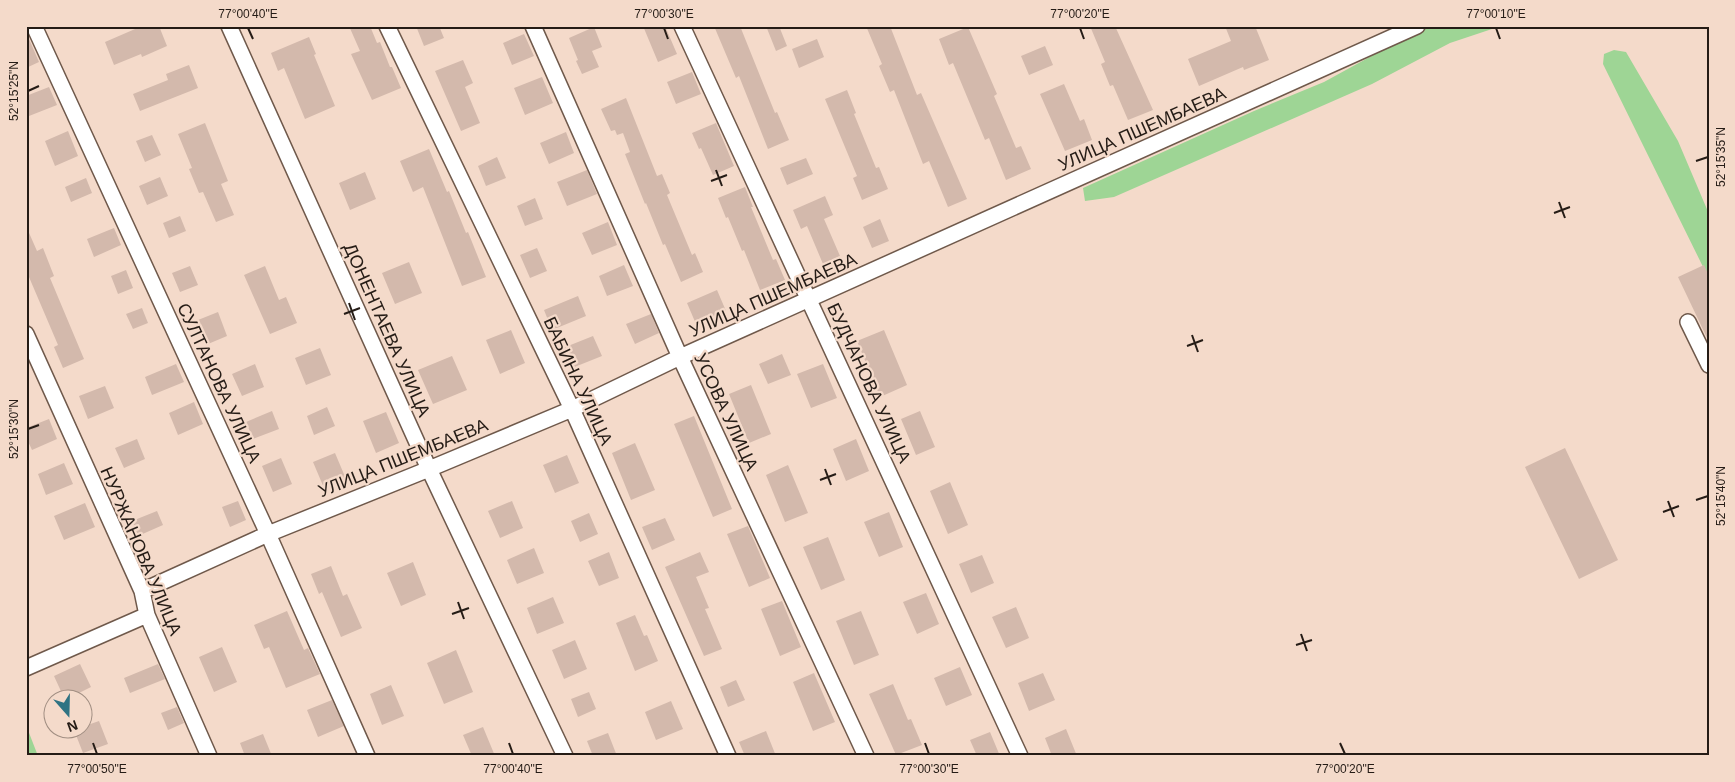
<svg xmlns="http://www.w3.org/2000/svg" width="1735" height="782" font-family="Helvetica,sans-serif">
<rect width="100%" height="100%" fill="#f4daca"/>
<path fill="#9ed595" d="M1445,26H1501L1450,43L1372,84L1114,197L1085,201L1083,188L1254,111L1324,82L1419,30Z
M1614,50L1626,52L1678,141L1709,214V279L1603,64L1604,54Z
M26,725L38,756H26Z"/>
<path fill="#d3b9ac" d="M142,26H159L167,46L142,57L141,54L114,65L105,42Z
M349,26H370L377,43L380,42L390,67H392L401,88L372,100L351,54L360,51Z
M416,26H439L444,38L424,46Z
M643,26H665L677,54L658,62Z
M714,26H740L775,113L777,112L789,140L768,149L739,76L736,78Z
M766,26H779L787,46L776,51Z
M866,26H890L917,95L921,93L967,199L948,207L929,161L923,164L894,90L890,92L879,66L882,64Z
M1090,26H1115L1153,110L1128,120L1113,85L1110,86L1101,64L1105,62Z
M1225,26H1255L1269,60L1244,70L1243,67L1199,86L1188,59L1231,41Z
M594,27L602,47L592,51L599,67L582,74L576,61L578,60L569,38Z
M968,27L997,94L994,96L1016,148L1021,146L1031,169L1006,180L989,138L985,140L953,63L949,65L939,39Z
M26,32L39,62L26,68Z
M524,34L534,56L512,65L503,43Z
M309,37L316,54L314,55L335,106L305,119L284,68L278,71L271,53Z
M817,39L824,57L799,68L792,49Z
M1045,46L1053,65L1029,75L1021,56Z
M463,60L473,83L465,87L480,123L461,131L435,71Z
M189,65L198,88L140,111L133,94L168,80L166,74Z
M692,72L701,94L676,104L667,82Z
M542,77L553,103L525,115L514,88Z
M1064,84L1080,121L1084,119L1092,140L1065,151L1040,94Z
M49,87L57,105L29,116L26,108V96Z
M847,90L856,113L854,114L876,168L879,167L888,189L862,200L853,178L857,176L825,99Z
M626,98L657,176L662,174L670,193L667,195L692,255L695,253L703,272L681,282L665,244L663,245L646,203L645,204L625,154L630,152L623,133L617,135L615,130L611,131L601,109Z
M205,123L228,181L221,184L234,215L216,222L203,192L199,193L189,169L192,168L178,134Z
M716,123L734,166L713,175L701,148L699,149L692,133Z
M68,131L78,156L55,166L45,141Z
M566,132L574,153L549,164L540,143Z
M152,135L161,155L145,162L136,141Z
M429,149L447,192L449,191L466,233L468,232L486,277L462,286L423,187L413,192L400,161Z
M497,157L506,178L486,186L478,166Z
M806,158L813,174L787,185L780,168Z
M587,170L597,194L567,206L557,182Z
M365,172L376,199L350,210L339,183Z
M160,177L168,196L147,205L139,186Z
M86,178L92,193L71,202L65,187Z
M745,187L753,207H751L773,260L776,259L785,280L760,290L744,250L742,251L728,217L726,218L718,198Z
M825,196L833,215L824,219L840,256L823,264L807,226L801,229L793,210Z
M535,198L543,219L525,226L517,206Z
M180,216L186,231L169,238L163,223Z
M880,219L889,241L872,248L863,227Z
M608,222L617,245L592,255L582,233Z
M26,226L37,251L43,248L54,276L50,278L84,359L63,368L54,347L58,345L26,270Z
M114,228L121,245L94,257L87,239Z
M537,248L547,271L530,278L520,255Z
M409,262L422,293L395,304L382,273Z
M624,265L633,286L607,296L599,276Z
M1704,265L1709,276V342L1678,277Z
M190,266L198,285L180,292L172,273Z
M265,266L279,300L286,297L297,323L270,334L244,275Z
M126,270L133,288L118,294L111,276Z
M717,290L726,311L696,324L687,303Z
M578,296L586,316L552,330L544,310Z
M142,308L148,323L133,329L126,314Z
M218,312L227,336L208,344L198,320Z
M651,314L659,333L635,344L626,324Z
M511,330L525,363L500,374L486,340Z
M884,330L907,385L880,397L857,341Z
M593,336L602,356L572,368L563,348Z
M320,348L331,375L306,385L295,358Z
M782,354L791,375L768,384L759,364Z
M452,356L467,390L433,404L418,370Z
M176,364L184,382L152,395L145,377Z
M255,364L264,387L242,396L232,374Z
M823,364L837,398L811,408L797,374Z
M751,385L771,434L749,443L729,394Z
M105,386L114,408L88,419L79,396Z
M194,402L203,424L178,435L169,413Z
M327,407L335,426L314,435L307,416Z
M272,411L279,429L253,439L246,422Z
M920,411L935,447L916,455L901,419Z
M386,412L399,443L376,453L363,421Z
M694,416L732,509L713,517L674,424Z
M49,419L57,439L32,450L26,437V428Z
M137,439L145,459L124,468L115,448Z
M856,439L869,471L846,481L833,449Z
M635,443L655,490L631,500L612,453Z
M1565,448L1618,560L1579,579L1525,467Z
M335,453L346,479L324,488L313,462Z
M567,455L579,483L555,493L543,465Z
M281,458L292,484L273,492L262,466Z
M64,463L73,484L46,495L38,474Z
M788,465L808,513L785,522L766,475Z
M950,482L968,525L948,534L930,491Z
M238,501L246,520L230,527L222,507Z
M512,501L523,528L500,538L488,511Z
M85,503L95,527L64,540L54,516Z
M157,511L163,525L138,536L132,521Z
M889,512L903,547L879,557L864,522Z
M589,513L598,534L580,542L571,521Z
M665,518L675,540L652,550L642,527Z
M748,526L770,578L749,587L727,534Z
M828,537L845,580L821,590L803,547Z
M534,548L544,573L517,584L507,560Z
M609,552L619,578L599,586L588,561Z
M700,552L709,572L696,577L709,608L705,609L722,649L704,656L665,567Z
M982,555L994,583L971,593L959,564Z
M413,562L426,595L401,606L387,573Z
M331,566L343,596L347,594L362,628L341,637L322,592L319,594L311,574Z
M926,593L939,624L917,634L903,602Z
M553,597L564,623L537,634L527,608Z
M782,601L801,647L780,656L761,609Z
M1016,607L1029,638L1006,648L992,617Z
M287,611L304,650L308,648L320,674L286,688L269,647L264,649L254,625Z
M861,611L879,655L854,665L836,621Z
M635,615L644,636L647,635L658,661L635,671L616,623Z
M575,640L587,669L564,679L552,650Z
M222,647L237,682L214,692L199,657Z
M456,650L473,692L444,704L427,663Z
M80,664L91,687L65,700L54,676Z
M158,664L165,679L130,693L124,678Z
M960,667L972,695L946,706L934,678Z
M814,673L835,722L813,731L793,682Z
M1043,673L1055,700L1029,711L1018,683Z
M736,680L745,700L728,707L720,687Z
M893,684L908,720L911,719L922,745L896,755L869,694Z
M391,685L404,716L382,725L370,694Z
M589,692L596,709L578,717L571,699Z
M332,700L344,726L318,737L307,710Z
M671,701L683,729L656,740L645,712Z
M177,707L184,723L168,730L161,713Z
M99,721L108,744L83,753L74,730H82V727Z
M483,727L495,756H472L463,735Z
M1066,729L1077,756H1052L1045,738Z
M766,731L776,756H745L739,742Z
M990,732L1000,756H977L970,740Z
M608,733L617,756H593L587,741Z
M263,734L272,756H245L240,743Z"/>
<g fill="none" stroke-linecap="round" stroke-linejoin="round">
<g stroke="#6f594b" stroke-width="18">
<path id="minor" d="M34,26L268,534L367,756
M229,26L429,469L565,756
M387,26L572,409L728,756
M533,26L680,357L866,756
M682,26L1020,756
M1688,322L1709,365
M26,334L142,591L147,615L209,756
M142,591L268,534L429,469L572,409L680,357L1417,26
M26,668L147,615"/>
</g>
<use href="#minor" stroke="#fff" stroke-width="15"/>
</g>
<path fill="none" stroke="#251c16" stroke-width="2" d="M248,28L253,39M664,28L668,39M1080,28L1084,39M1496,28L1500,39M28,91L39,86M1696,161L1708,157M716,170L722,186M711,181L727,175M1559,202L1565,218M1554,213L1570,207M349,303L355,320M344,314L360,308M1192,335L1198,352M1187,346L1203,340M28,429L39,425M825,469L831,485M820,480L836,474M1696,500L1708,496M1668,501L1674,517M1663,512L1679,506M458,602L464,619M452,614L469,608M1301,634L1307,651M1296,645L1312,640M93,743L97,754M509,743L513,754M925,743L929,754M1340,743L1345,754"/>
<g text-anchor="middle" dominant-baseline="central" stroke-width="4.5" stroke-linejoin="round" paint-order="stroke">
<g font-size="18" fill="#251c16" stroke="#f4daca">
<text transform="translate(1142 129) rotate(-24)">УЛИЦА ПШЕМБАЕВА</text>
<text transform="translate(773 295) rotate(-24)">УЛИЦА ПШЕМБАЕВА</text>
<text transform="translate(387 330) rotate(66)">ДОНЕНТАЕВА УЛИЦА</text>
<text transform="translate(578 381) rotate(65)">БАБИНА УЛИЦА</text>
<text transform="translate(219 383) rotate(65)">СУЛТАНОВА УЛИЦА</text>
<text transform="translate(869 383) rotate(65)">БУДЧАНОВА УЛИЦА</text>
<text transform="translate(726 412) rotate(65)">УСОВА УЛИЦА</text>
<text transform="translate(403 458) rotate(-22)">УЛИЦА ПШЕМБАЕВА</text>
<text transform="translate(141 551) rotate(67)">НУРЖАНОВА УЛИЦА</text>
</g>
</g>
<rect width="1735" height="782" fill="none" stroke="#f4daca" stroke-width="55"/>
<g transform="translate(68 714) rotate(160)"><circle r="24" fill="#f4daca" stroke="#a18e82"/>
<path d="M0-4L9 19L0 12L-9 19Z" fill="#2f7383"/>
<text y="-8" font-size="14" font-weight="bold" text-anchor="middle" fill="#251c16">N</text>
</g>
<rect x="28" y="28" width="1680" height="726" fill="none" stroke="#251c16" stroke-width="2"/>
<g font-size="12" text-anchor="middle" fill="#251c16">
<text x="248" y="18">77°00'40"E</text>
<text x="664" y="18">77°00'30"E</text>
<text x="1080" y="18">77°00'20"E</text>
<text x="1496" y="18">77°00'10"E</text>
<text transform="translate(14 91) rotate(-90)" y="4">52°15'25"N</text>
<text transform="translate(1721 157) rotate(-90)" y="4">52°15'35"N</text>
<text transform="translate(14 429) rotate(-90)" y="4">52°15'30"N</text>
<text transform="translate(1721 496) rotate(-90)" y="4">52°15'40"N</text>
<text x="97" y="773">77°00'50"E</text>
<text x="513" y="773">77°00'40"E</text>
<text x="929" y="773">77°00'30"E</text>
<text x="1345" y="773">77°00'20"E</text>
</g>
</svg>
